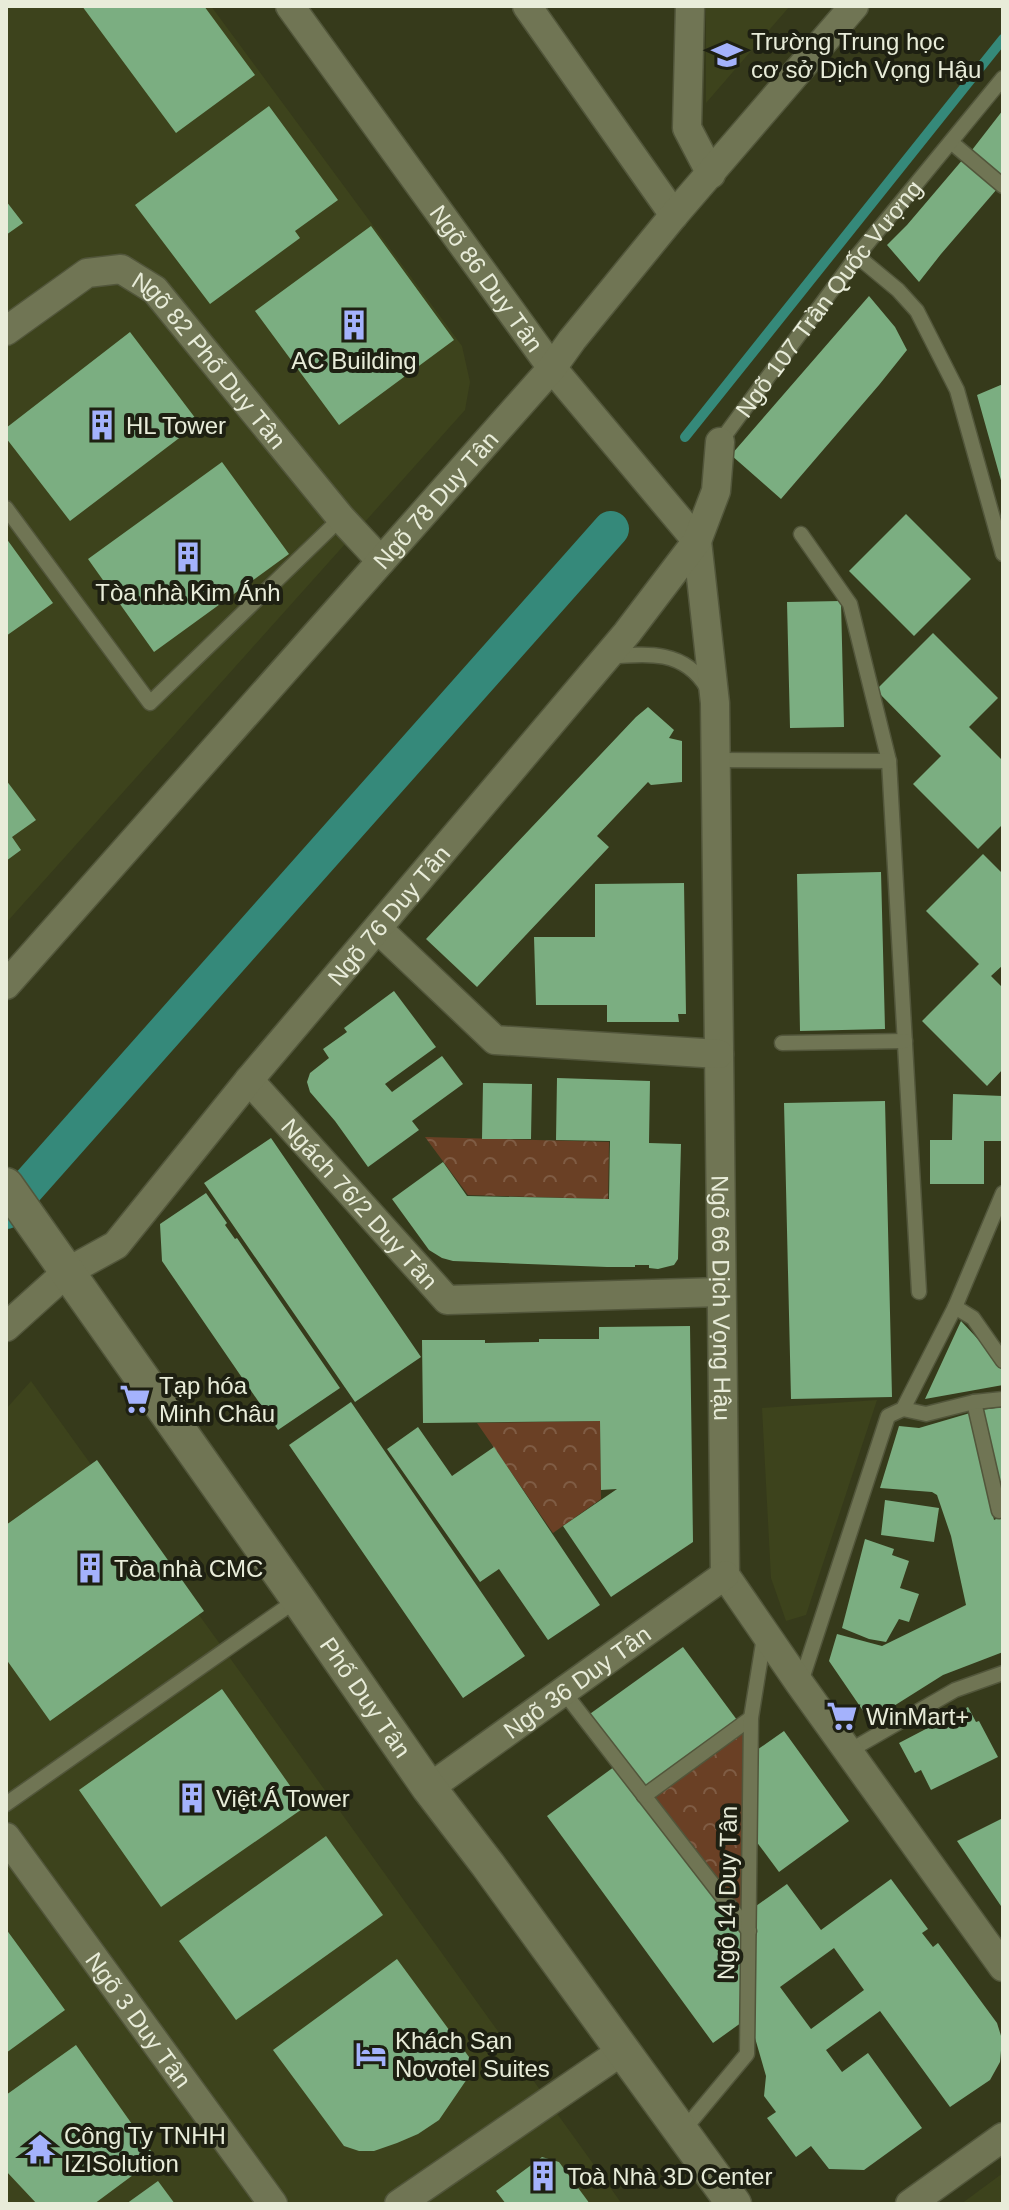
<svg xmlns="http://www.w3.org/2000/svg" width="1009" height="2210" font-family="Helvetica,sans-serif">
<defs>
<pattern id="park-crowns" width="20" height="18" patternUnits="userSpaceOnUse" patternTransform="scale(2)"><rect width="20" height="18" fill="#6a4025"/><path d="M2 6a3 3 0 1 1 6 0M12 15a3 3 0 1 1 6 0" fill="none" stroke="#7f5c44"/></pattern>
</defs>
<rect width="100%" height="100%" fill="#363a1b"/>
<path fill="#3d431c" d="M6,6H211L462,346L470,382L465,410L6,923Z
M706,6H790L706,103Z
M31,1381L622,2204H6V1409Z
M877,1400L806,1615L786,1621L771,1578L762,1408Z
M1003,2173V2204H961Z"/>
<path fill="url(#park-crowns)" d="M425,1137L609,1142L608,1199L468,1195Z
M600,1421L601,1499L553,1533L477,1423Z
M747,1728L746,1921L651,1797Z"/>
<g fill="none" stroke-linecap="round" stroke-linejoin="round">
<path stroke="#35897a" stroke-width="10" d="M685,437L1003,39"/>
<path stroke="#35897a" stroke-width="36" d="M6,1211L611,529"/>
</g>
<path fill="#7bae81" fill-rule="evenodd" d="M82,6H204L255,75L176,133Z
M269,106L338,200L295,231L300,238L210,304L135,205Z
M1003,110V176L972,150Z
M964,158L997,189L941,254L919,282L887,245L907,225Z
M6,201L23,223L6,235Z
M371,226L454,340L339,425L255,311Z
M869,296L895,327L907,350L879,385L781,499L731,455Z
M130,332L199,423L70,521L6,438V428Z
M1003,384V484H1002L977,395Z
M222,462L289,554L154,652L88,559Z
M906,514L971,579L914,636L849,571Z
M6,538L53,603L6,636Z
M841,601L844,727L790,728L787,602Z
M933,633L998,698L969,727L1003,761V824L978,849L913,784L941,756L876,690Z
M648,707L674,730L669,738L682,741V782L651,785L648,782L597,836L609,847L477,987L426,939L636,717Z
M6,780L36,820L12,837L21,850L6,861Z
M983,854L1003,874V965L991,976L1003,988V1069L987,1086L922,1021L979,964L926,911Z
M881,872L885,1029L800,1031L797,874Z
M684,883L686,1014H678L679,1022H607V1005H536L534,937H595V884Z
M394,991L436,1047L385,1084L392,1092L442,1056L463,1084L412,1121L419,1130L368,1167L335,1121L310,1092L307,1082L310,1073L329,1058L323,1049L347,1032L344,1028Z
M557,1078L650,1081L649,1143L681,1144L678,1259L674,1265L658,1269L649,1268V1265H635V1267H607L453,1261L442,1258L429,1250L392,1199L443,1162L467,1196L609,1199L610,1141L556,1140Z
M483,1083L532,1084L531,1139H482Z
M953,1094L1003,1096V1141H984V1184H930V1140H952Z
M885,1101L892,1397L791,1399L784,1103Z
M271,1138L421,1357L355,1402L204,1183Z
M206,1193L227,1223L225,1225L235,1239L237,1238L340,1388L278,1430L162,1261L160,1224Z
M961,1321L1003,1366V1385L925,1399Z
M690,1326L693,1542L611,1597L563,1526L617,1489L601,1490L600,1421L423,1423L422,1340H485V1343L539,1342V1339H599V1327Z
M351,1402L525,1656L463,1698L289,1445Z
M1003,1407V1501L981,1410Z
M970,1413L994,1520L1003,1516V1652L943,1675L870,1721L829,1661L837,1634L882,1646L966,1605L951,1536L937,1495L932,1492L880,1488L899,1426L919,1428Z
M418,1427L452,1476L494,1447L600,1605L548,1640L499,1569L480,1582L387,1449Z
M97,1460L204,1611L50,1721L6,1659V1525Z
M885,1500L939,1508L934,1542L881,1535Z
M865,1539L894,1549L892,1555L909,1561L900,1588L919,1594L909,1622L899,1619L886,1642L869,1639L842,1628Z
M683,1647L737,1720L641,1790L587,1716Z
M222,1689L305,1807L161,1907L79,1790Z
M968,1707L976,1722L979,1721L998,1757L931,1790L921,1770L915,1773L899,1743Z
M784,1731L849,1821L779,1872L753,1837L754,1752Z
M618,1764L746,1940L745,2020L713,2043L547,1816Z
M1003,1818V1909L957,1841Z
M326,1836L383,1915L236,2020L179,1941Z
M891,1879L928,1929L922,1933L933,1947L938,1943L997,2023L1002,2039L1000,2062L990,2080L950,2107L880,2011L826,2050L842,2072L868,2053L922,2128L864,2170L829,2169L811,2146L796,2157L767,2118L776,2112L764,2096L766,2076L753,2031L756,1906L787,1884L821,1930ZM834,1948L864,1990L811,2029L780,1987Z
M6,1929L65,2010L6,2053Z
M397,1959L469,2057L467,2079L439,2120L418,2134L397,2143L374,2151H359L344,2146L273,2050Z
M76,2045L156,2158L94,2204H37L6,2171V2095Z
M542,2157L559,2162L590,2204H506L496,2191Z
M158,2181L175,2204H126Z"/>
<g fill="none" stroke-linecap="round" stroke-linejoin="round">
<g stroke="#52563b" stroke-width="17">
<g id="service">
<path d="M951,142L1003,186"/>
<path d="M857,256L898,290L917,311L957,390L1003,554"/>
<path id="s1" d="M720,442L857,256L1003,78"/>
<path d="M6,508L150,703L341,518"/>
<path d="M801,534L850,604L889,761L919,1292"/>
<path d="M609,657C647,653 685,650 707,688"/>
<path d="M715,760L889,761"/>
<path d="M782,1043L905,1041"/>
<path d="M955,1307L973,1318L1003,1361"/>
<path d="M974,1402L999,1511"/>
<path d="M903,1409L926,1414L974,1402L1003,1399"/>
<path d="M801,1682L888,1416L903,1409L955,1307L1003,1193"/>
<path d="M563,1691L749,1931"/>
<path d="M849,1751L955,1690L1003,1673"/>
<path d="M644,1796L751,1718"/>
<path d="M6,1804L298,1599"/>
<path d="M682,2132L747,2054L751,1718L764,1637"/>
</g>
</g>
<g stroke="#52563b" stroke-width="31">
<g id="minor">
<path id="s2" d="M290,6L552,368L697,541"/>
<path d="M527,6L674,215"/>
<path d="M690,6L687,128L711,174"/>
<path id="s3" d="M6,331L87,273L121,269L155,290L341,518L381,561"/>
<path id="s4" d="M697,541L715,703L725,1575L800,1684L1003,1967"/>
<path d="M378,929L495,1040L719,1054"/>
<path id="s5" d="M6,985L552,368L572,340L674,215L854,6"/>
<path id="s6" d="M249,1080L447,1300L721,1292"/>
<path id="s7" d="M6,1327L67,1272L116,1245L249,1080L627,633L697,541L716,491L720,442"/>
<path id="s8" d="M429,1788L725,1575"/>
<path id="s9" d="M6,1837L273,2204"/>
<path d="M399,2204L622,2051"/>
<path d="M910,2204L1003,2137"/>
</g>
</g>
<g stroke="#52563b" stroke-width="37">
<g id="tertiary">
<path id="s10" d="M6,1185L298,1599L429,1788L488,1865L734,2204"/>
</g>
</g>
<use href="#service" stroke="#707554" stroke-width="14"/>
<use href="#minor" stroke="#707554" stroke-width="28"/>
<use href="#tertiary" stroke="#707554" stroke-width="34"/>
</g>
<defs>
<g id="school-bare" transform="scale(2.4)"><path d="M0-5L7-2L0 1L-7-2ZM-4 1L0 2.5L4 1V4Q0 6-4 4Z" fill="#a4b2fc" stroke="#1e2012" stroke-width="2.5" paint-order="stroke"/></g>
<g id="building-bare" transform="scale(2.4)"><path d="M-4-6H4V6H1V3H-1V6H-4ZM-2.5-4.3h1.7v1.8h-1.7ZM.8-4.3h1.7v1.8H.8ZM-2.5-1h1.7V.8h-1.7ZM.8-1h1.7V.8H.8Z" fill="#a4b2fc" stroke="#1e2012" stroke-width="2.5" paint-order="stroke"/></g>
<g id="supermarket-bare" transform="scale(2.4)"><path d="M-6-5.5h2.5l.6 2H6L4.5 2H-2.5L-4.4-4H-6ZM-1.5 3.2a1.3 1.3 0 1 0 .1 0ZM3 3.2a1.3 1.3 0 1 0 .1 0Z" fill="#a4b2fc" stroke="#1e2012" stroke-width="2.5" paint-order="stroke"/></g>
<g id="hotel-bare" transform="scale(2.4)"><path d="M-6-4.5h1.5V1H6V5H4.5V3h-9V5H-6ZM-4 0a1.8 1.8 0 1 1 3.6 0ZM.5 0V-2.5h3Q6-2.5 6 0Z" fill="#a4b2fc" stroke="#1e2012" stroke-width="2.5" paint-order="stroke"/></g>
<g id="temple-bare" transform="scale(2.4)"><path d="M0-6L5-2H3V0L6.5 2.5H4V6H1.5V3h-3V6H-4V2.5H-6.5L-3 0V-2H-5Z" fill="#a4b2fc" stroke="#1e2012" stroke-width="2.5" paint-order="stroke"/></g>
</defs>
<g fill-rule="evenodd">
<use href="#school-bare" x="727" y="55"/>
<use href="#building-bare" x="354" y="325"/>
<use href="#building-bare" x="102" y="425"/>
<use href="#building-bare" x="188" y="557"/>
<use href="#supermarket-bare" x="135" y="1399"/>
<use href="#building-bare" x="90" y="1568"/>
<use href="#supermarket-bare" x="842" y="1716"/>
<use href="#building-bare" x="192" y="1798"/>
<use href="#hotel-bare" x="371" y="2054"/>
<use href="#temple-bare" x="40" y="2149"/>
<use href="#building-bare" x="543" y="2176"/>
</g>
<g text-anchor="middle" dominant-baseline="central" stroke-width="8" stroke-linejoin="round" paint-order="stroke">
<g font-size="24" fill="#e8ecd9" stroke="#1e2012" text-anchor="start">
<text x="751" y="41">Trường Trung học<tspan x="751" dy="28">cơ sở Dịch Vọng Hậu</tspan></text>
<text x="354" y="360" text-anchor="middle">AC Building</text>
<text x="126" y="425">HL Tower</text>
<text x="188" y="592" text-anchor="middle">Tòa nhà Kim Ánh</text>
<text x="159" y="1385">Tạp hóa<tspan x="159" dy="28">Minh Châu</tspan></text>
<text x="114" y="1568">Tòa nhà CMC</text>
<text x="866" y="1716">WinMart+</text>
<text x="216" y="1798">Việt Á Tower</text>
<text x="395" y="2040">Khách Sạn<tspan x="395" dy="28">Novotel Suites</tspan></text>
<text x="64" y="2135">Công Ty TNHH<tspan x="64" dy="28">IZISolution</tspan></text>
<text x="567" y="2176">Toà Nhà 3D Center</text>
</g>
<g font-size="24" fill="#e8ecd9" stroke="#1e2012">
<text stroke="none"><textPath href="#s2" startOffset="336">Ngõ 86 Duy Tân</textPath></text>
<text stroke="none"><textPath href="#s1" startOffset="180">Ngõ 107 Trần Quốc Vượng</textPath></text>
<text stroke="none"><textPath href="#s3" startOffset="262">Ngõ 82 Phố Duy Tân</textPath></text>
<text stroke="none"><textPath href="#s5" startOffset="648">Ngõ 78 Duy Tân</textPath></text>
<text stroke="none"><textPath href="#s7" startOffset="566">Ngõ 76 Duy Tân</textPath></text>
<text stroke="none"><textPath href="#s6" startOffset="166">Ngách 76/2 Duy Tân</textPath></text>
<text stroke="none"><textPath href="#s4" startOffset="758">Ngõ 66 Dịch Vọng Hậu</textPath></text>
<text stroke="none"><textPath href="#s8" startOffset="182">Ngõ 36 Duy Tân</textPath></text>
<text stroke="none"><textPath href="#s10" startOffset="626">Phố Duy Tân</textPath></text>
<text transform="translate(727 1893) rotate(-89)">Ngõ 14 Duy Tân</text>
<text stroke="none"><textPath href="#s9" startOffset="226">Ngõ 3 Duy Tân</textPath></text>
</g>
</g>
<rect width="1009" height="2210" fill="none" stroke="#e8ecd9" stroke-width="16"/>
</svg>
